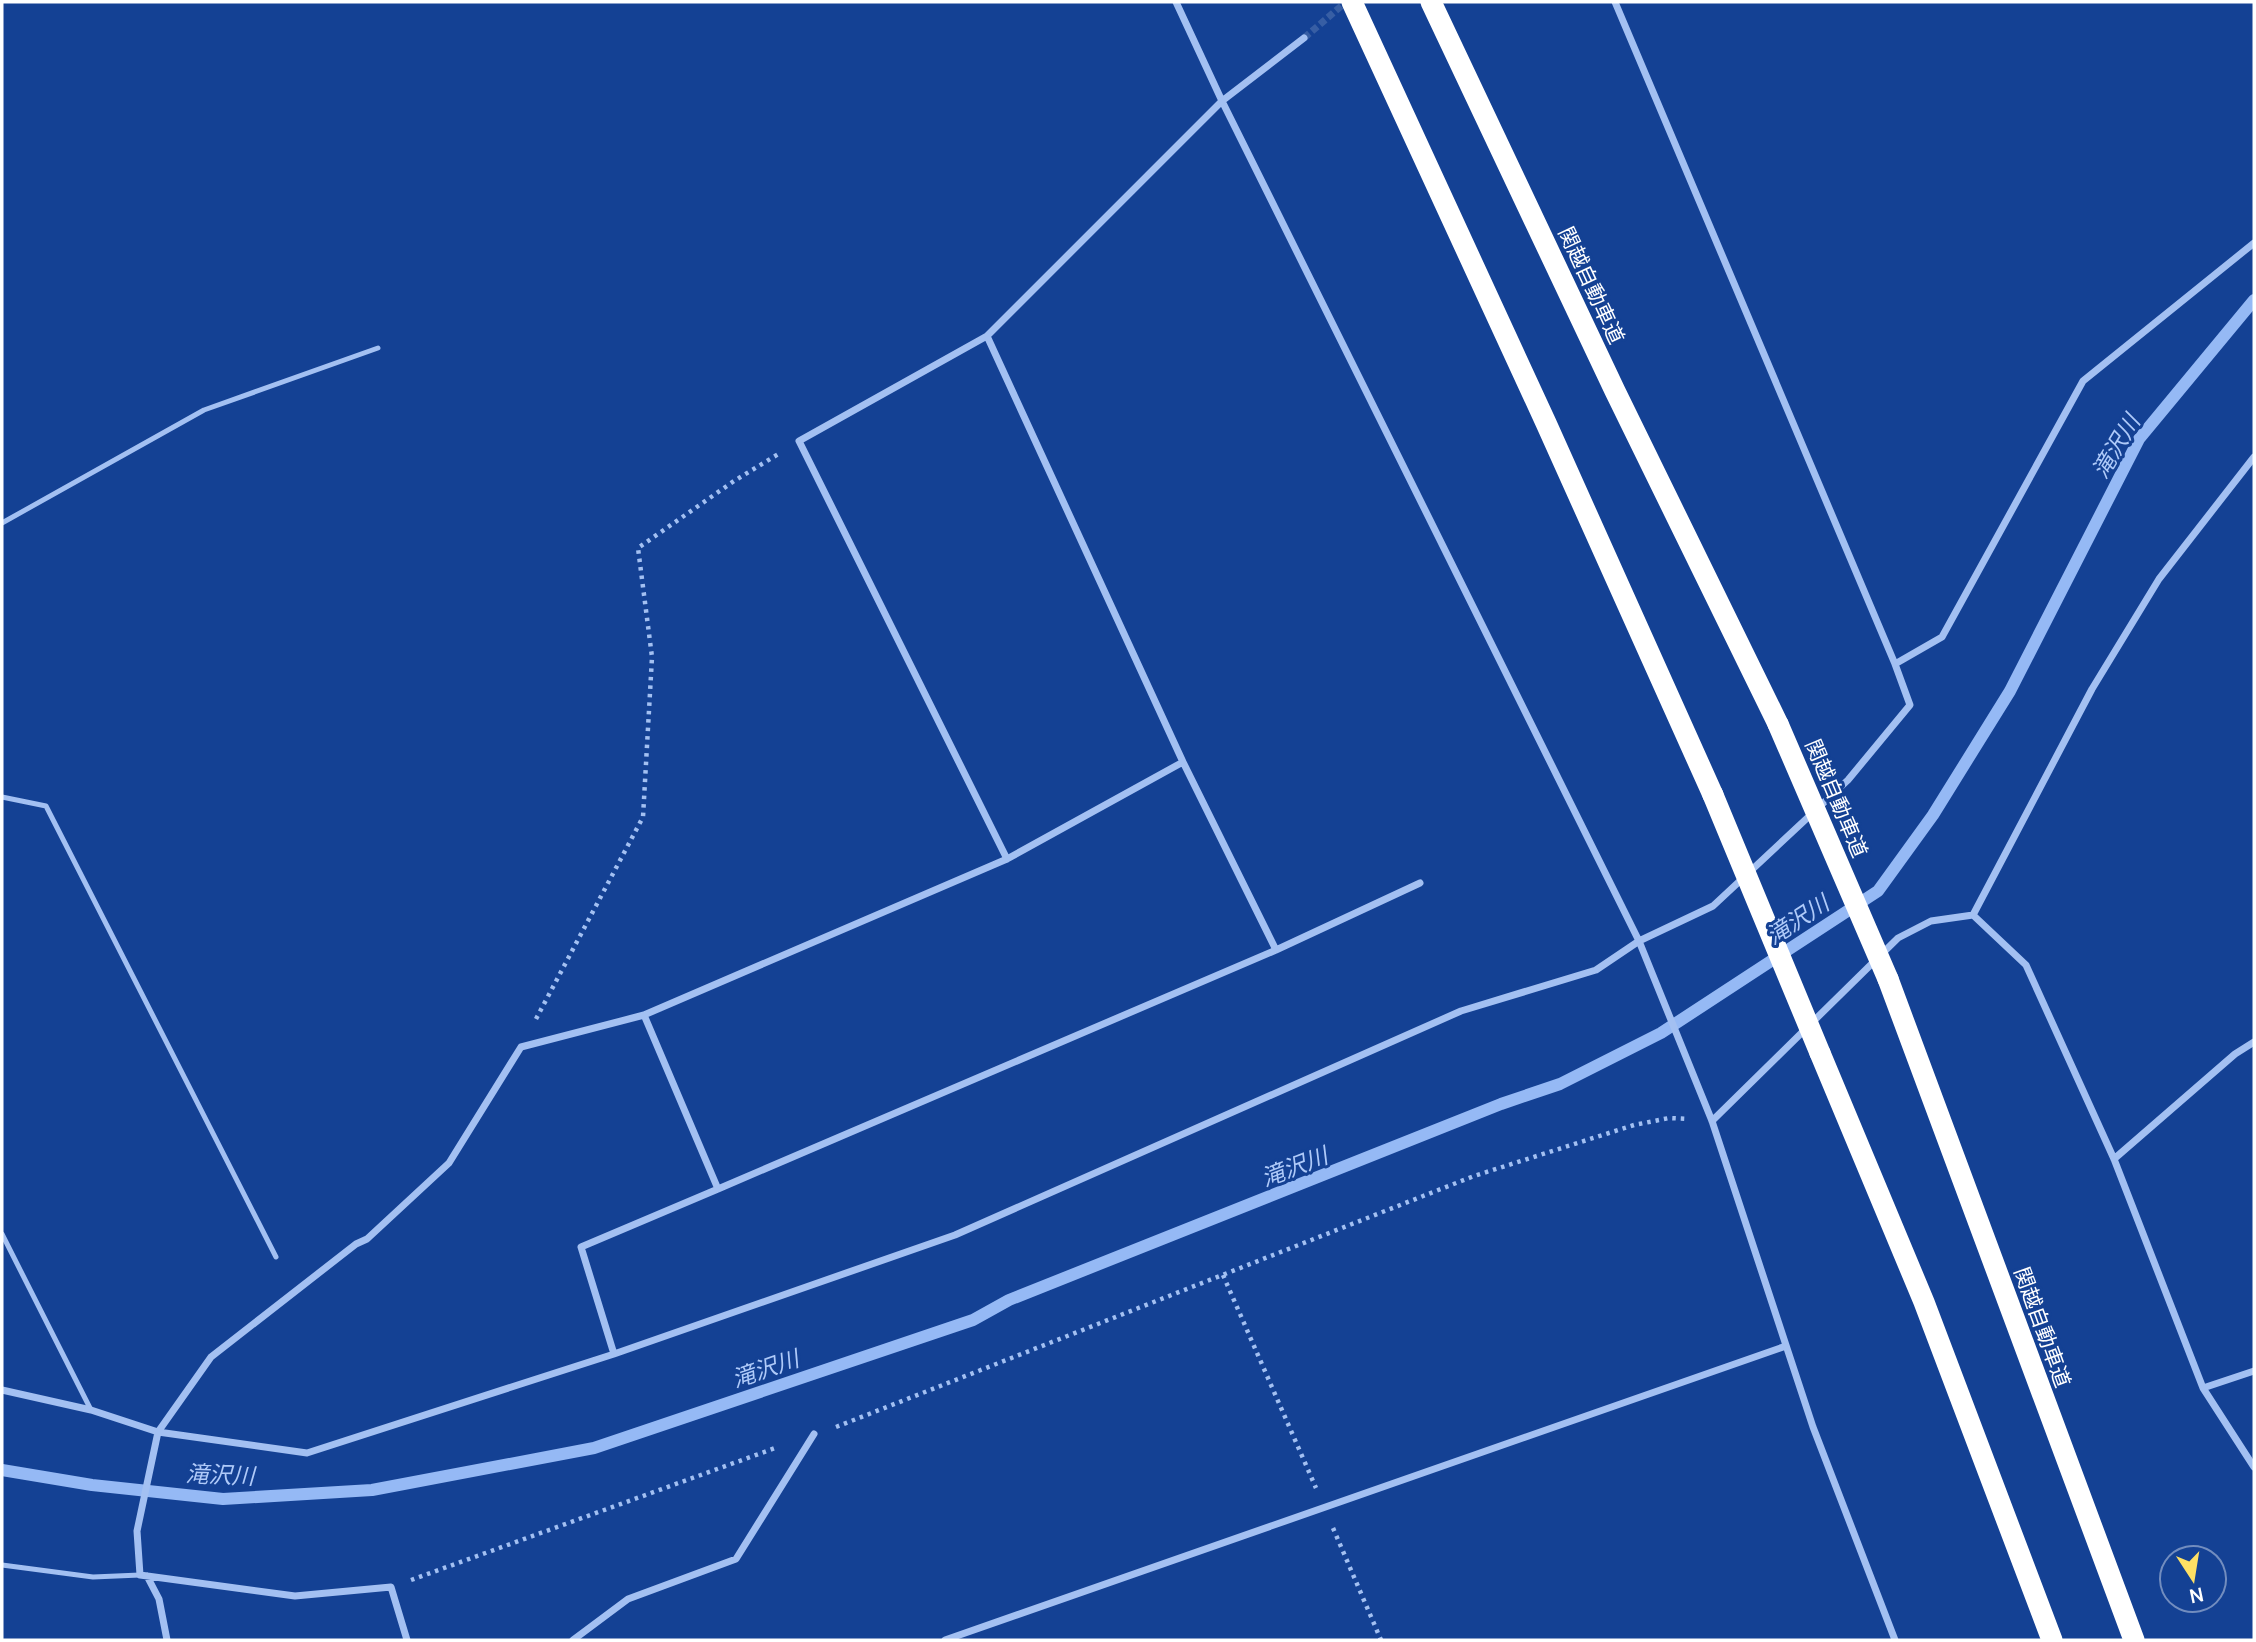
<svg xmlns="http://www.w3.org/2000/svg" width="2256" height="1642" font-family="Manrope,'Noto Sans JP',sans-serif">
<rect width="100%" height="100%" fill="#144194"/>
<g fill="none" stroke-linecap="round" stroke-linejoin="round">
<path stroke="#95b9f5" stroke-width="12" d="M2,1470L92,1485L223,1499L372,1490L594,1448L973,1320L1009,1300L1501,1104L1560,1084L1661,1033L1878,891L1933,815L2010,691L2139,439L2254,300"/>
<path stroke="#375ea4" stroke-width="7" stroke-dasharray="7 3.5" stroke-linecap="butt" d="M1304,38L1346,2"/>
<path stroke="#a3c0f2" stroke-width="4.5" stroke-dasharray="3.5 5" stroke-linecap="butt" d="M536,1019L643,817L652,657L638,548L734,481L780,453
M1223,1275L1316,1488
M836,1427L1474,1176L1634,1125L1669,1118L1688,1119
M1333,1528L1381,1640
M411,1580L778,1447"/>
<path stroke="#a3c0f2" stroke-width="5" d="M2,523L204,410L378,348
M2,797L46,806L276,1257
M2,1234L91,1410
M2,1565L93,1577L140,1575"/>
<path stroke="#a3c0f2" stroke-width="7" d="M1176,2L1222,101L1639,941L1712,1121L1813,1427L1895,1640
M1615,2L1895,664L1942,637L2083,381L2254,243
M987,336L1183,762L1276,950L718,1189L644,1015L1007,859L1183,762
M1007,859L799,441L987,336L1222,101L1304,38
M1973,915L2092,689L2159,579L2254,457
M1276,950L1420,883
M1712,1121L1898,938L1931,921L1973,915L2026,965L2114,1159L2203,1388L2254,1467
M2114,1159L2235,1054L2254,1042
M614,1354L581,1247L718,1189
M2203,1388L2254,1371
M2,1390L91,1410L158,1432L307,1453L614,1354L955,1235L1461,1011L1596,970L1639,941L1713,906L1848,780L1910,705L1895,664
M147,1576L159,1599L167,1640
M407,1640L391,1587L295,1596L140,1575L137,1531L158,1432L211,1357L356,1244L367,1239L449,1163L521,1047L644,1015
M573,1640L628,1599L736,1559L814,1434
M945,1640L1786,1346"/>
<path stroke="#fff" stroke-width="21" d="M1352,2L1546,423L1713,795
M1431,2L1615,391L1778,724
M1888,979L2134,1640
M1820,1053L1924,1302L2052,1640"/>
<path stroke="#fff" stroke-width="21" d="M1778,724L1888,979
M1713,795L1820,1053"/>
</g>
<g text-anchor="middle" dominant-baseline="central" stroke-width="6" stroke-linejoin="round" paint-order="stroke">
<g font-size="21" fill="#fff" stroke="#144194">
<text transform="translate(1592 285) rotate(65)">関越自動車道</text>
<text transform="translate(1837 798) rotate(67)">関越自動車道</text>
<text transform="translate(2043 1327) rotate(70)">関越自動車道</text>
</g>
<g font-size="23" font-style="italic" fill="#afcaf9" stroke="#144194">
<text transform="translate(2115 446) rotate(-59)">滝沢川</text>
<text transform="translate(1797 919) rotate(-33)">滝沢川</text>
<text transform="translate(1294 1166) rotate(-21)">滝沢川</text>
<text transform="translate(765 1368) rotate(-19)">滝沢川</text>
<text transform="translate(220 1474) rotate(2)">滝沢川</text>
</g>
</g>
<rect width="2256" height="1642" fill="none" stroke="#ffffff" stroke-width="7"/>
<g transform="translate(2193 1579) rotate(168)"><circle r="33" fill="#144194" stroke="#728dbf" stroke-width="2"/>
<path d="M0-5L12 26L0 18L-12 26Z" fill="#ffe064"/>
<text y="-10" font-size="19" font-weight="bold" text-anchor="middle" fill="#ffffff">N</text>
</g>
</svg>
